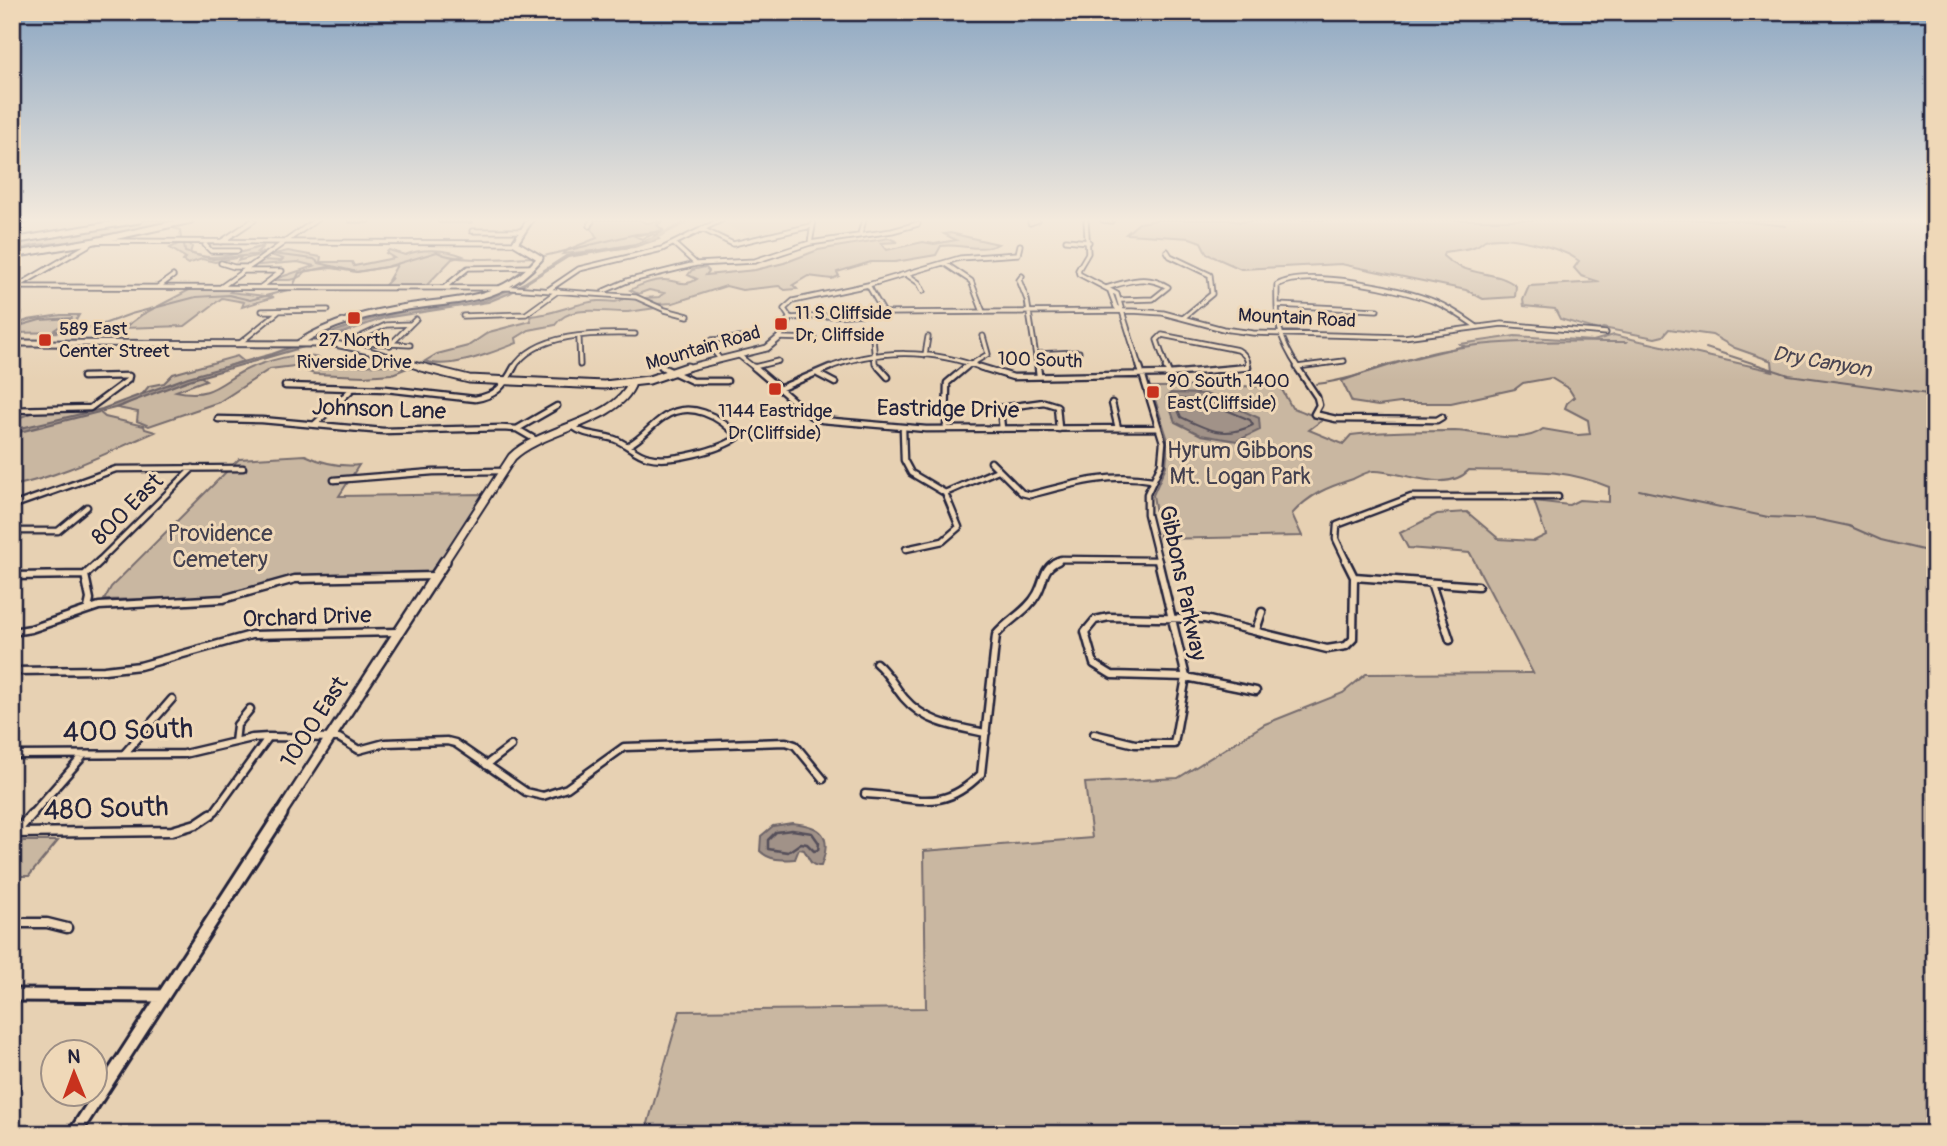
<svg xmlns="http://www.w3.org/2000/svg" width="1947" height="1146" font-family="Pangolin,sans-serif">
<rect width="100%" height="100%" fill="#e7d1b3"/>
<filter id="ink" filterUnits="userSpaceOnUse"><feTurbulence type="fractalNoise" baseFrequency=".0143" numOctaves="2"/><feDisplacementMap in="SourceGraphic" scale="14" xChannelSelector="R" yChannelSelector="G"/><feConvolveMatrix kernelMatrix="1 2 1 2 8 2 1 2 1" color-interpolation-filters="sRGB"/></filter>
<g filter="url(#ink)">
<path fill="#d7c3a9" d="M726,220H812L807,226L753,238L720,222Z"/>
<path fill="#c9b7a1" stroke="#766c6e" stroke-width="2" d="M148,220H185L12,254V244Z
M595,220H640L646,223L663,221L657,225L663,230L635,236L642,239L653,234L659,239L634,247L563,254L569,249L597,238L592,229Z
M1156,220H1230C1243,224 1252,220 1264,220C1277,220 1285,223 1296,220H1935V1134H645L680,1011L926,1008L924,851L1092,838L1085,783L1178,778L1265,724L1343,693L1366,674L1533,673L1470,553L1408,548L1400,533L1437,514L1467,512L1499,539L1534,541L1546,535L1534,501L1569,505L1579,500L1609,502V487C1559,466 1521,472 1469,470C1446,495 1401,470 1373,471C1366,472 1359,476 1353,479C1328,487 1310,494 1292,514L1302,536L1160,539L1153,495L1166,466L1168,440L1151,387L1280,386L1292,408C1305,411 1311,417 1325,418L1309,430L1343,444L1351,435C1385,431 1421,431 1455,431C1481,432 1522,446 1543,429L1578,435L1590,434L1588,420L1565,408L1567,403L1574,397L1569,389L1551,378L1523,383L1515,389L1451,403H1400L1378,406L1352,402L1342,381L1386,365L1464,346L1460,344L1515,336L1593,341L1614,335L1773,371L1772,361L1735,348L1712,335L1669,329L1663,336L1655,338L1603,328L1598,330L1560,319L1555,309L1524,306L1523,300L1529,286L1600,282L1581,276L1574,268L1579,261C1563,248 1506,233 1485,240C1482,242 1479,245 1476,246C1467,250 1454,250 1444,252L1443,256C1467,278 1496,269 1516,286L1515,297L1483,299L1466,290L1341,264L1241,269L1207,254L1201,242L1190,238L1126,234L1139,223Z
M950,233L998,244C982,253 959,243 941,246L936,255L895,262H871L837,272L839,276L832,279L808,276L793,285L797,289L785,290L779,286L742,290L726,286L673,303L655,304L644,298L659,297L664,293L649,290L638,294L630,290C639,285 653,280 664,280C677,280 684,288 697,279L688,275L692,270L705,267L709,271L706,275L755,270L784,263L818,250L889,238L898,242L881,243L887,250L923,242L934,244L956,240L944,234Z
M180,243H189L192,247L190,253C216,263 240,252 264,246L257,252L266,253L238,261L241,257L215,262L202,259L188,264L183,261L186,258L170,248Z
M389,250L405,255C421,248 446,249 463,256L452,259L425,287L384,286L392,278L389,279L397,265L356,272L332,268L306,271C298,282 286,280 272,280L314,266L298,262L259,265L262,260L281,261L283,259L270,255L288,251L321,257L320,262H352L354,266L394,258L386,253Z
M191,289H234L230,292C246,294 258,295 274,297L242,307L244,302L222,298L185,326L124,328L143,314Z
M625,298L641,300L656,308C647,309 638,311 628,312C606,313 570,303 555,325L529,330L516,338L517,343C493,352 448,371 425,361L437,354L468,346L489,332L531,321L530,316C553,315 574,303 598,301C608,300 615,305 625,298Z
M61,315H79L75,322L69,326L73,329L68,332L12,333V326L28,320Z
M237,356L243,361L200,376L206,380L176,391C217,400 222,377 255,366C272,360 296,352 314,357C327,360 338,364 351,365C370,367 388,362 405,369L392,374L364,376L314,374L294,366L270,369L219,402L149,426L137,421L138,412L118,408L140,397L149,386L164,383L173,374Z
M98,411L105,417L144,426L145,429L155,432C108,452 62,476 12,486V420L35,412Z
M305,455C322,463 340,467 359,465L339,496L484,494L433,572L293,576L215,597L104,600L111,587L239,459Z
M23,841H58L29,876H12V848Z"/>
<path fill="#a19288" stroke="#6e6569" stroke-width="2" d="M657,234L662,235L628,247L568,257L510,293L488,302L384,318L304,347L189,380L115,408L12,434V430L102,409L188,377L272,354L364,321L406,311L465,305L486,300L524,283L566,256L635,244L652,239Z
M1171,393L1206,394L1259,418L1260,430L1237,441L1201,435L1175,422L1166,397Z
M792,823C822,826 833,835 821,866C809,866 810,859 804,850L799,849L795,859C782,860 770,861 760,851L761,836L773,826Z"/>
<g fill="none" stroke-linecap="round" stroke-linejoin="round">
<path stroke="#554f5a" stroke-width="2" d="M1178,399L1205,401L1250,420L1253,425C1225,439 1208,430 1181,417L1175,403Z"/>
<path stroke="#554f5a" stroke-width="2.5" d="M792,830L812,833L819,843L818,850L814,851L807,844L801,843L788,852L768,849V840L776,832Z"/>
<path stroke="#6e6569" stroke-width="2" d="M1731,220L1786,226
M170,227L180,230L181,239
M184,243L185,252L213,259L263,254
M12,251L36,245L80,241
M272,254L314,259L319,263L357,272L386,267L437,252C461,264 509,257 536,257
M544,256L636,234L663,232
M293,286L299,273L333,266
M12,328L40,320L72,318L54,330L61,332L98,326L131,314L196,297L229,295L250,300L288,290
M1706,348L1789,375L1935,395
M1316,384C1359,379 1398,360 1440,351C1501,338 1565,342 1627,342
M1639,490L1768,517L1816,519L1849,526L1881,540L1935,553"/>
<path fill="#a19288" fill-rule="evenodd" d="M687,220H695L650,242L645,241Z"/>
<g stroke="#22223b" stroke-width="7">
<path id="street-far3" d="M351,220H367
M440,220H470
M1086,220L1088,253L1078,270L1079,274L1117,294L1122,311L1116,307L1110,291
M1103,220L1111,221
M1030,223L1038,220
M590,226L592,220
M12,228L28,220
M702,229L733,244L811,226
M472,231H522
M860,234L864,220
M1066,240L1089,242
M206,242L205,245L211,251H238
M221,242L254,220
M810,243L814,220
M674,244L696,264
M1020,245L1018,254L960,258L868,285L793,301L784,309L790,318L884,313L1132,311L1163,313L1223,329L1253,333L1404,337L1502,324L1606,333
M1167,251L1170,256L1210,275L1212,294L1183,318
M221,263L234,267H249
M944,263L971,281L983,312
M245,271H282L261,287
M906,274L919,283L923,291
M1022,276L1019,280L1027,300L1038,369
M868,285L884,313
M18,286L95,241L515,243
M12,287L512,288L636,297L665,310L688,316
M158,287L173,276
M221,287L316,220
M445,287L468,268L531,267
M1106,288C1128,281 1147,274 1168,287L1153,299L1121,300
M548,290L579,269L662,249L721,220
M604,291L627,281L696,264L755,261L810,243L892,231L918,224
M1277,305L1377,310
M262,311L328,310
M1122,311L1140,369
M463,316L526,314L558,291
M12,317L19,313
M873,337L875,363L880,369
M779,338L815,339
M579,339L580,365
M240,343L278,312
M343,345L386,325L411,324
M390,345L416,319
M356,347L372,343L410,345
M1036,354L1079,352
M738,355L756,369
M925,355L928,337
M647,356L665,369
M720,359L711,348V340L740,338
M754,367L778,361
M1297,367L1344,361
M513,369C535,332 597,333 635,334
M826,369C876,348 934,349 984,369
M963,369L988,354L983,336
M1167,369L1157,340L1162,335L1238,350C1245,354 1249,360 1248,368L1237,369
M1299,369C1278,338 1276,321 1277,285C1306,268 1404,289 1435,302C1450,308 1464,318 1477,327"/>
</g>
<g stroke="#22223b" stroke-width="9">
<path id="street-far2" d="M662,367L692,381H727
M754,367L811,416L822,420L926,429L1159,428
M879,367L888,377
M980,367L1013,377L1169,374
M1038,367L1039,376
M1140,367L1163,442L1161,464L1147,494V514L1159,562
M1166,367L1169,374
M1297,367L1317,397L1319,405L1314,414L1336,419L1437,420L1442,417
M818,374L835,383
M1169,374L1248,367
M285,386L386,389L475,399C496,396 504,386 514,367
M781,388L830,367
M1112,403L1118,428
M12,410L90,408L128,380L129,376L83,377
M218,419L262,420L383,431L502,428L517,429L536,440
M315,424L352,389
M572,426C585,436 599,434 614,439C626,443 635,454 648,457C669,463 721,450 738,437C720,416 690,400 664,417C651,425 643,438 629,445
M903,428L904,460L911,473L945,493L959,527L943,541L906,549
M517,429L557,406
M946,429L947,383L966,367
M1002,429L1000,408L1044,402L1057,406L1059,429
M991,462L1022,493L1030,495C1071,484 1110,472 1152,480
M334,480L433,472L503,471
M945,493L998,470
M12,506L116,469L243,468
M12,531H58L87,507
M98,562L193,468
M1054,562L1061,559L1158,560
M1347,562L1336,539L1337,525L1411,497H1558"/>
</g>
<g stroke="#22223b" stroke-width="11">
<path id="street-far1" d="M85,575L100,561
M12,576L85,575L90,599L88,608
M1354,577L1478,586
M1431,583L1450,640
M1256,630L1262,612
M12,632L31,629L99,606L223,599L295,579L435,576
M876,663C888,673 894,686 904,698C925,723 956,727 986,733
M12,671L104,670L140,666L251,635L398,632
M1256,691L1186,677L1112,675L1094,664L1085,632L1095,620L1109,617L1205,619L1327,649L1346,646L1353,639L1354,577L1346,561
M1094,734L1135,744H1174L1186,677L1158,561
M235,742L237,725L250,709
M124,754L172,699
M12,755L184,754L252,738L268,737L339,738L359,750L385,743L447,741L455,743L526,792L543,796L567,788L624,747L786,742L795,745L823,779
M486,765L511,746
M865,794C916,796 940,815 981,774L996,635C1008,620 1028,611 1037,594C1045,580 1042,568 1058,561
M31,815L84,755
M208,815L215,811L268,738"/>
</g>
<g stroke="#22223b" stroke-width="13">
<path id="street" d="M16,833L172,831L196,824L211,814
M12,837L32,814
M12,923H47L67,928
M12,1075L15,1084L12,1097"/>
</g>
<g stroke="#22223b" stroke-width="9">
<path id="secondary-far3" d="M12,241L139,220
M12,255L95,241L191,220
M12,343L335,344L369,351L427,369
M299,343C332,322 369,313 407,307C459,299 503,302 540,258L515,243L530,220
M682,369L767,348L779,338L790,318"/>
</g>
<g stroke="#22223b" stroke-width="11">
<path id="secondary-far2" d="M421,367L469,379L604,385L649,380L687,367
M444,562L512,457C541,428 618,422 632,383"/>
</g>
<g stroke="#22223b" stroke-width="14">
<path id="secondary-far1" d="M280,815L445,561"/>
</g>
<g stroke="#22223b" stroke-width="17">
<path id="secondary" d="M12,995L163,996
M74,1134L281,814"/>
</g>
<use href="#street-far3" stroke="#efd8b8" stroke-width="3.5"/>
<use href="#street-far2" stroke="#efd8b8" stroke-width="4.5"/>
<use href="#street-far1" stroke="#efd8b8" stroke-width="6"/>
<use href="#street" stroke="#efd8b8" stroke-width="8"/>
<use href="#secondary-far3" stroke="#efd8b8" stroke-width="5"/>
<use href="#secondary-far2" stroke="#efd8b8" stroke-width="7"/>
<use href="#secondary-far1" stroke="#efd8b8" stroke-width="9"/>
<use href="#secondary" stroke="#efd8b8" stroke-width="11"/>
</g>
</g>
<linearGradient id="sky" x2="0" y2="1"><stop stop-color="#8ba6c2"/><stop offset="0.58" stop-color="#f4eadd"/><stop offset="1" stop-color="#f4eadd" stop-opacity="0"/></linearGradient>
<rect width="1947" height="380" fill="url(#sky)"/>
<g fill="#c8321e" stroke="#efd8b8" stroke-width="2.5">
<rect x="347" y="311" width="14" height="14" rx="3.5"/>
<rect x="774" y="317" width="14" height="14" rx="3.5"/>
<rect x="38" y="333" width="14" height="14" rx="3.5"/>
<rect x="768" y="382" width="14" height="14" rx="3.5"/>
<rect x="1146" y="385" width="14" height="14" rx="3.5"/>
</g>
<g text-anchor="middle" dominant-baseline="central" stroke-width="6" stroke-linejoin="round" paint-order="stroke">
<g font-size="19" fill="#22223b" stroke="#efd8b8" text-anchor="start">
<text x="795" y="313">11 S Cliffside<tspan x="795" dy="22">Dr, Cliffside</tspan></text>
<text x="59" y="329">589 East<tspan x="59" dy="22">Center Street</tspan></text>
<text x="354" y="340" text-anchor="middle">27 North<tspan x="354" dy="22">Riverside Drive</tspan></text>
<text x="1167" y="381">90 South 1400<tspan x="1167" dy="22">East(Cliffside)</tspan></text>
<text x="775" y="411" text-anchor="middle">1144 Eastridge<tspan x="775" dy="22">Dr(Cliffside)</tspan></text>
</g>
<g font-size="19" fill="#22223b" stroke="#efd8b8">
<text transform="translate(1297 318) rotate(3)">Mountain Road</text>
<text transform="translate(703 348) rotate(-16)">Mountain Road</text>
<text transform="translate(1040 360) rotate(2)">100 South</text>
</g>
<g font-size="21" font-style="italic" fill="#484452" stroke="#efd8b8">
<text transform="translate(1822 362) rotate(10)">Dry Canyon</text>
</g>
<g font-size="23" fill="#22223b" stroke="#efd8b8">
<text transform="translate(379 409) rotate(2)">Johnson Lane</text>
<text transform="translate(948 409) rotate(1)">Eastridge Drive</text>
<text transform="translate(127 509) rotate(-45)">800 East</text>
<text transform="translate(1183 583) rotate(78)">Gibbons Parkway</text>
<text transform="translate(307 617) rotate(-2)">Orchard Drive</text>
<text transform="translate(314 722) rotate(-57)">1000 East</text>
</g>
<g font-size="23" fill="#43404f" stroke="#efd8b8">
<text x="1240" y="450">Hyrum Gibbons<tspan x="1240" dy="26">Mt. Logan Park</tspan></text>
<text x="220" y="533">Providence<tspan x="220" dy="26">Cemetery</tspan></text>
</g>
<g font-size="28" fill="#22223b" stroke="#efd8b8">
<text transform="translate(128 731) rotate(-2)">400 South</text>
<text transform="translate(106 809) rotate(-2)">480 South</text>
</g>
</g>
<rect width="1947" height="1146" fill="none" stroke="#efd8b8" stroke-width="42"/>
<rect x="21" y="21" width="1905" height="1104" fill="none" stroke="#22223b" stroke-width="2.5" filter="url(#ink)"/>
<g transform="translate(74 1073) rotate(359)"><circle r="33" fill="#efd8b8" stroke="#9d8f86" stroke-width="2"/>
<path d="M0-5L12 26L0 18L-12 26Z" fill="#c8321e"/>
<text y="-10" font-size="19" font-weight="bold" text-anchor="middle" fill="#22223b">N</text>
</g>
</svg>
